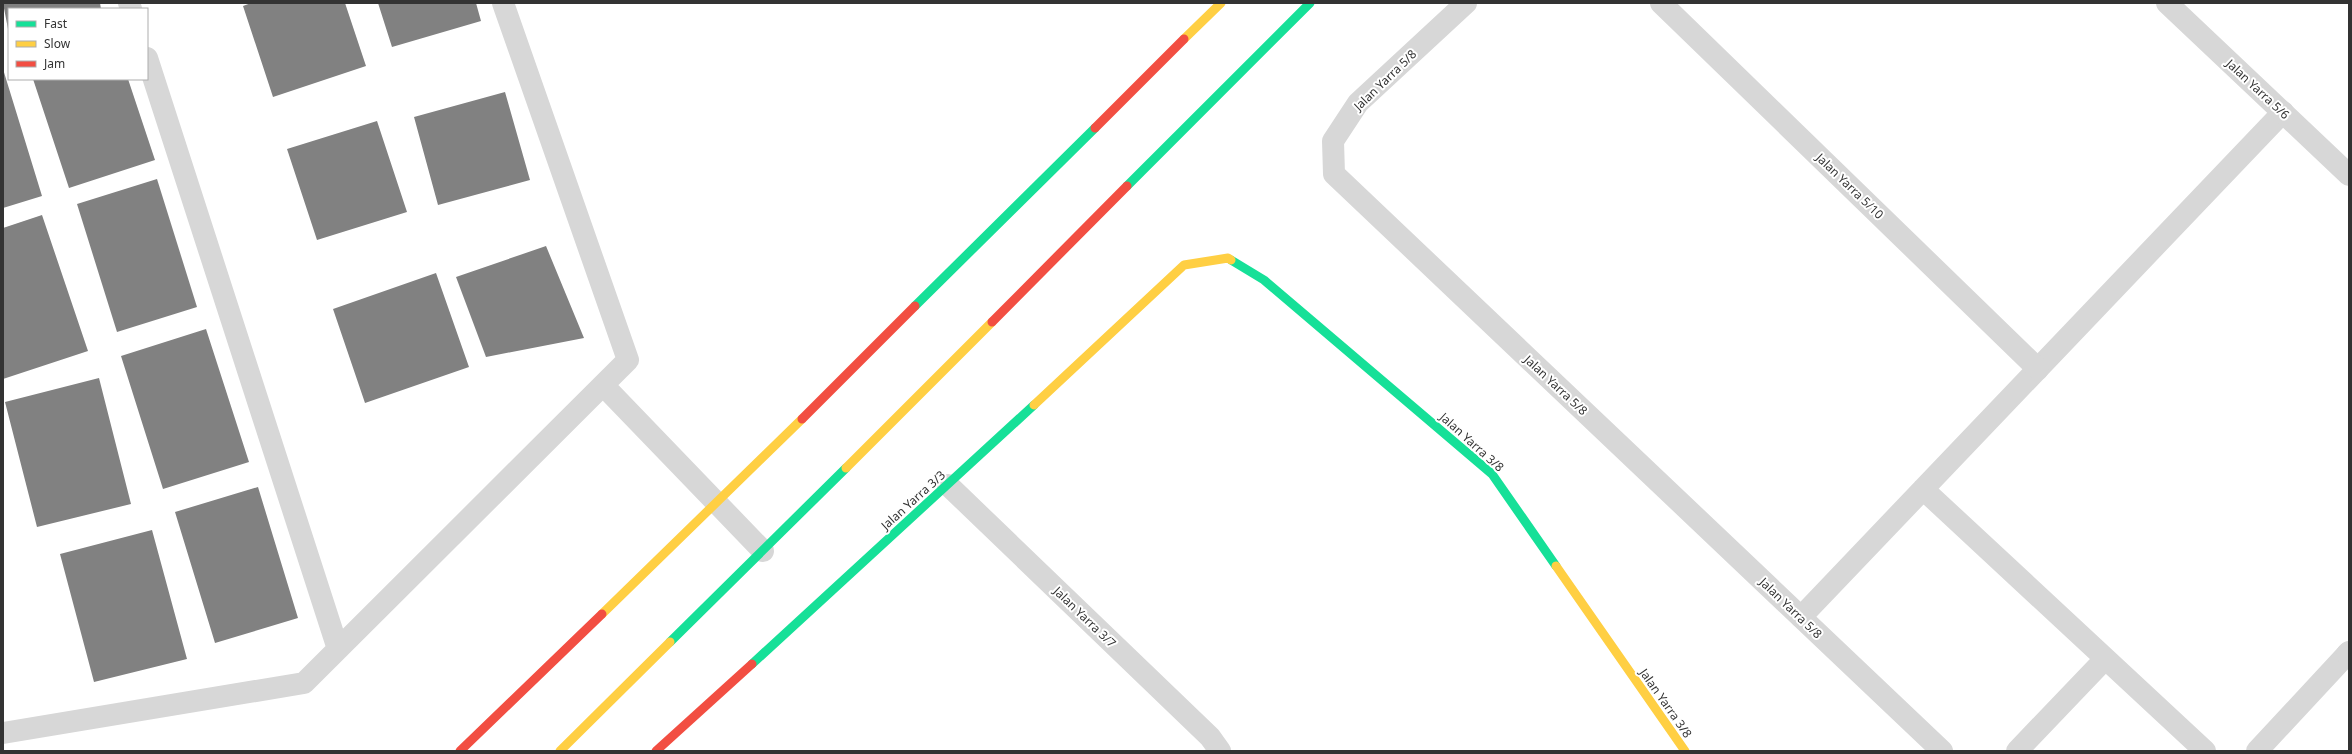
<svg xmlns="http://www.w3.org/2000/svg" width="2352" height="754" font-family="'Noto Sans',sans-serif">
<rect width="100%" height="100%" fill="#fff"/>
<path fill="#818181" d="M3,3H100L101,9H9L8,29Z
M251,3H345L366,66L273,97L243,6Z
M378,3H476L481,21L392,47Z
M3,69L42,196L3,208Z
M33,79H128L155,160L69,188Z
M505,92L530,180L438,205L414,117Z
M377,121L407,212L317,240L287,149Z
M157,179L197,307L117,332L77,204Z
M42,215L88,351L3,379V228Z
M546,246L584,338L486,357L456,277Z
M436,273L469,367L365,403L333,309Z
M206,329L249,462L163,489L121,356Z
M99,378L131,504L37,527L5,402Z
M258,487L298,618L215,643L175,512Z
M152,530L187,659L94,682L60,554Z"/>
<g fill="none" stroke-linecap="round" stroke-linejoin="round">
<path stroke="#d7d7d7" stroke-width="22" d="M1923,489L2205,751
M1801,617L2283,112
M2017,751L2105,659
M2257,751L2349,652"/>
<path stroke="#d7d7d7" stroke-width="22" d="M129,3L131,9
M1466,3L1358,103L1333,141L1334,174L1942,751
M1661,3L2038,369
M2167,3L2349,175
M147,58L338,649
M603,385L763,551
M948,485L1210,737L1220,751
M2347,654L2349,656
M3,733L304,683L628,360L503,3"/>
<path stroke="#16e098" stroke-width="9" d="M1127,186L1310,3
M1231,260L1264,280L1492,474L1556,566
M915,306L1095,128
M670,642L846,468
M752,664L1034,405"/>
<path stroke="#ffcf43" stroke-width="9" d="M1184,39L1221,3
M1034,405L1184,265L1228,258L1231,260
M846,468L992,322
M1556,566L1685,751
M602,614L802,419
M560,751L670,642"/>
<path stroke="#f24e42" stroke-width="9" d="M1095,128L1184,39
M992,322L1127,186
M802,419L915,306
M460,751L602,614
M656,751L752,664"/>
</g>
<g text-anchor="middle" dominant-baseline="central" stroke-width="4" stroke-linejoin="round" paint-order="stroke">
<g font-size="12" fill="#333" stroke="#fff">
<text transform="translate(1385 80) rotate(-44)">Jalan Yarra 5/8</text>
<text transform="translate(2258 89) rotate(43)">Jalan Yarra 5/6</text>
<text transform="translate(1850 186) rotate(44)">Jalan Yarra 5/10</text>
<text transform="translate(1556 385) rotate(43)">Jalan Yarra 5/8</text>
<text transform="translate(1472 442) rotate(42)">Jalan Yarra 3/8</text>
<text transform="translate(913 500) rotate(-42)">Jalan Yarra 3/3</text>
<text transform="translate(1791 608) rotate(44)">Jalan Yarra 5/8</text>
<text transform="translate(1085 617) rotate(44)">Jalan Yarra 3/7</text>
<text transform="translate(1666 703) rotate(55)">Jalan Yarra 3/8</text>
</g>
</g>
<rect width="2352" height="754" fill="none" stroke="#333333" stroke-width="8"/>
<rect x="8" y="8" width="140" height="72" fill="#ffffff" stroke="#adadad"/>
<rect x="16" y="21" width="20" height="6" fill="#16e098" stroke="#adadad"/>
<text x="44" y="28" font-size="12" fill="#333333">Fast</text>
<rect x="16" y="41" width="20" height="6" fill="#ffcf43" stroke="#adadad"/>
<text x="44" y="48" font-size="12" fill="#333333">Slow</text>
<rect x="16" y="61" width="20" height="6" fill="#f24e42" stroke="#adadad"/>
<text x="44" y="68" font-size="12" fill="#333333">Jam</text>
</svg>
